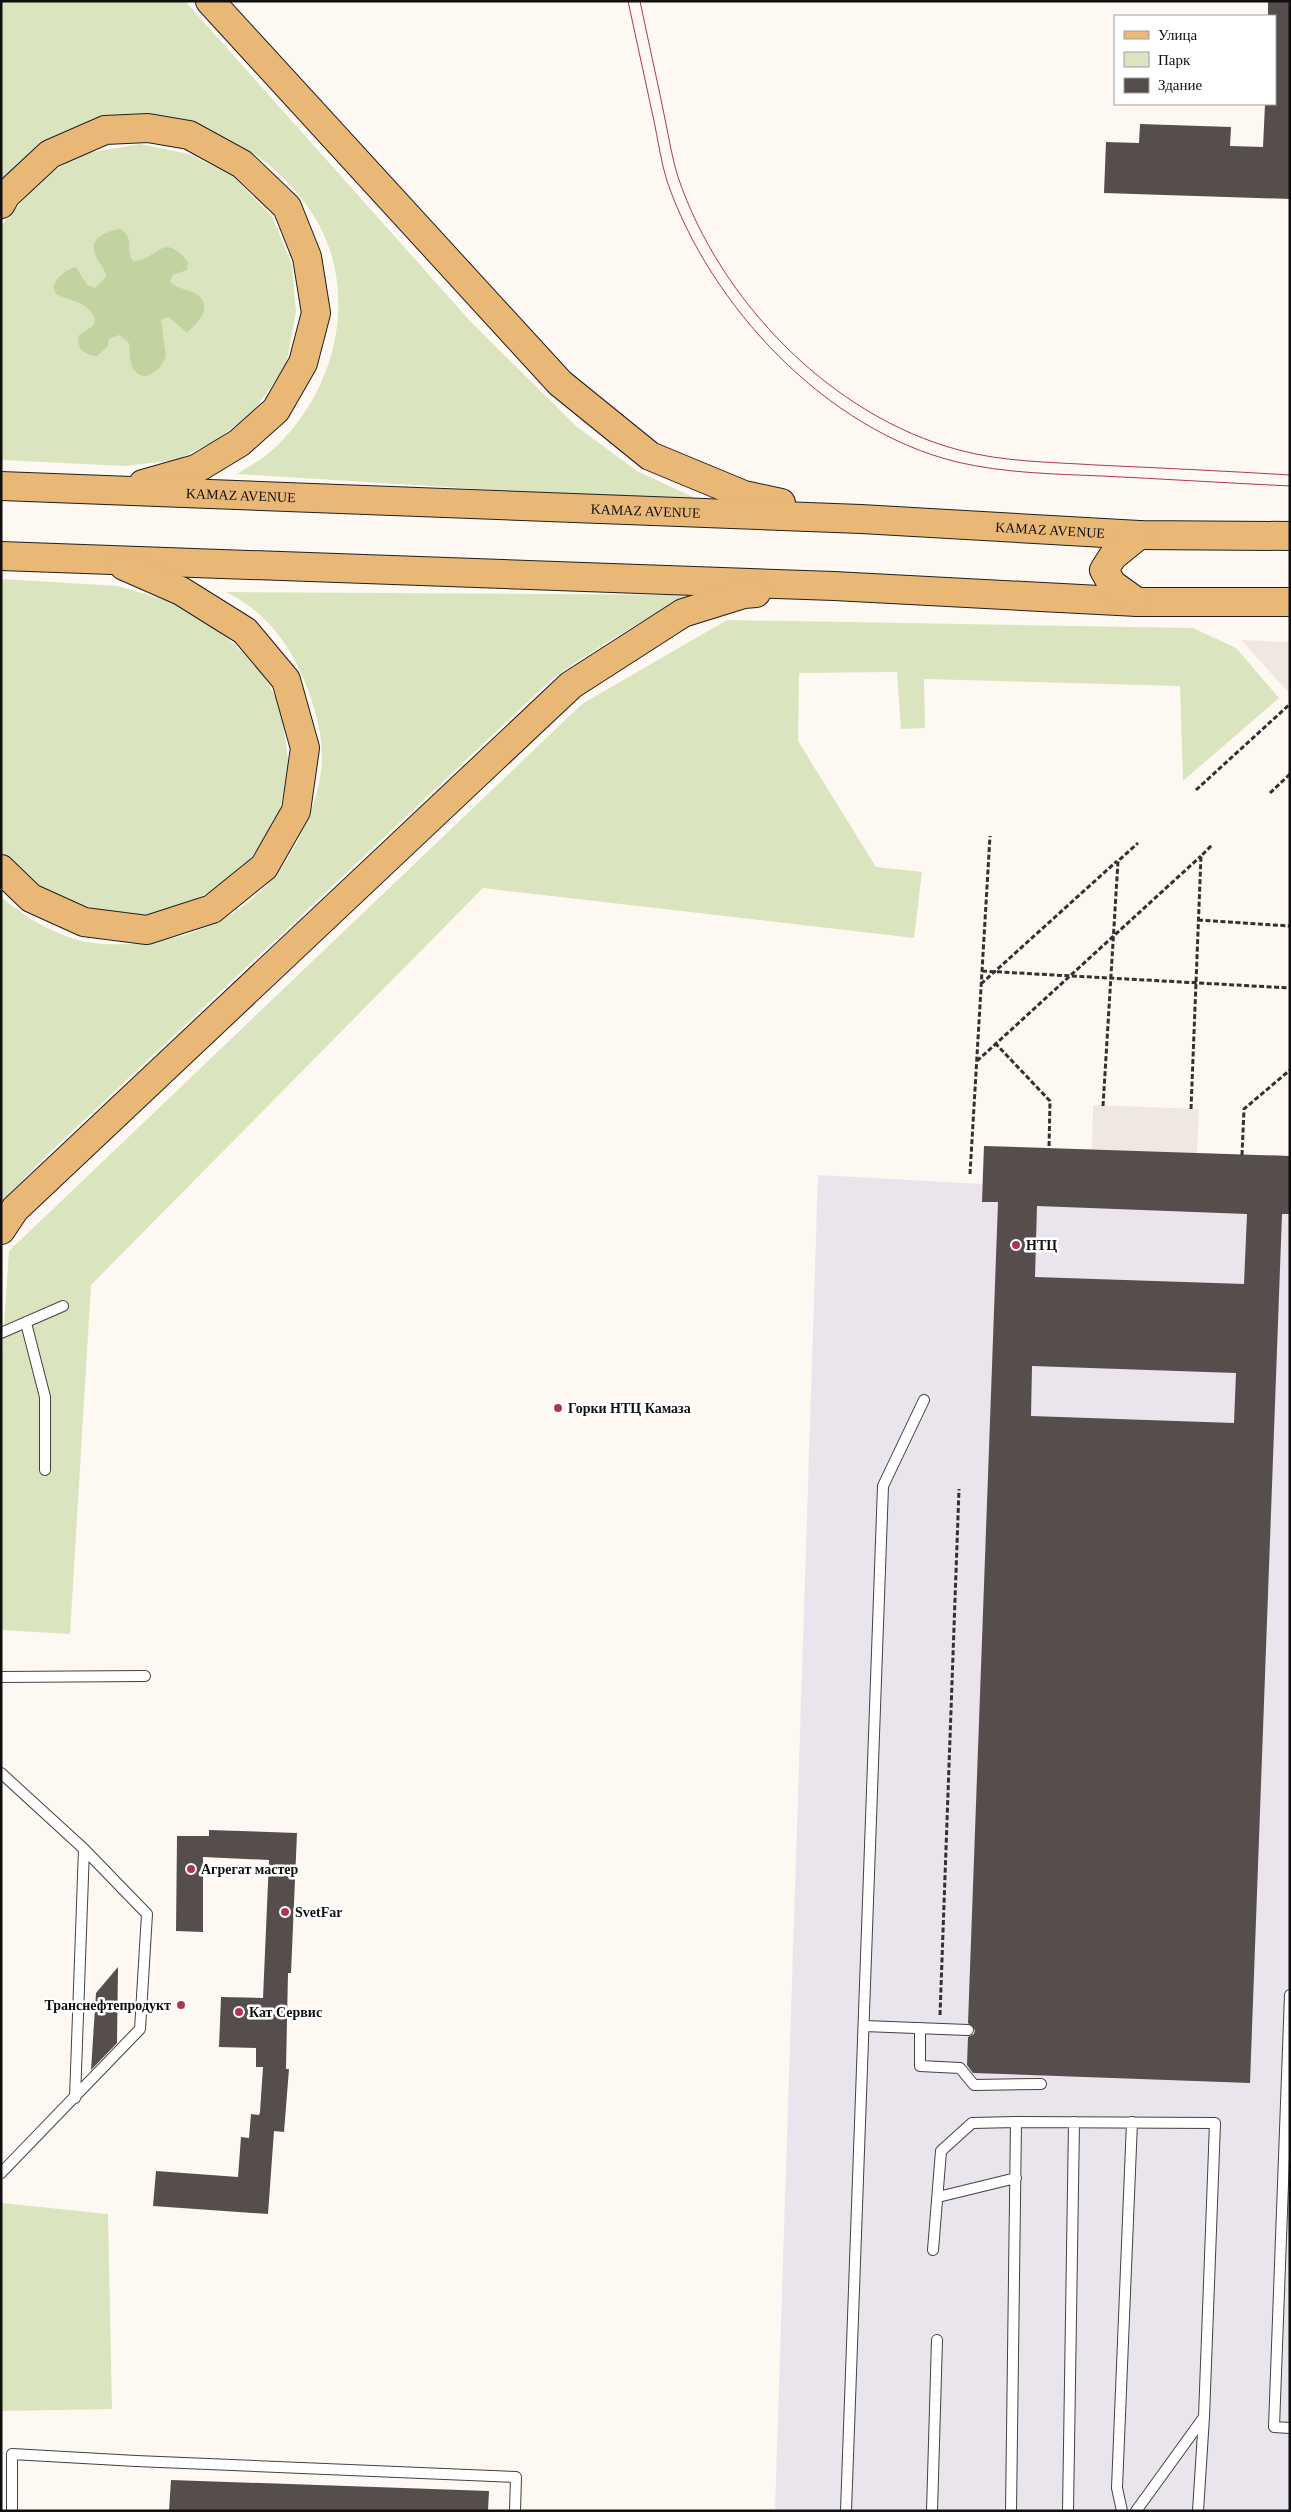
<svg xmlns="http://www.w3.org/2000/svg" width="1291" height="2512" font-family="Georgia,serif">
<rect width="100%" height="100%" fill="#fdf9f2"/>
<path fill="#eae4ec" d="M984,1146L1290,1156V2511H775L818,1175L982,1184Z"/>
<path fill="#dae5bf" d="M1,1H185L471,322L576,426L637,471L706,503L237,474C247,468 259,461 269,453C342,389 365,276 301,198C287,180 268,162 248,150C213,131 170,125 131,116L1,185Z
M140,144L189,154L233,176L273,218L292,265L296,312L286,365L253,412L216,440L177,460L125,466L1,460V226L42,178L81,154Z
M1,579L118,586L169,601L210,623L258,666L281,707L289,767L278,818L250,859L208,893L162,914H119L59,902L16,876L1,857Z
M226,592L689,595C641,621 595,648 552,679L46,1156L1,1202V897C20,913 42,927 66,936C86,944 108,945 129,944C207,941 271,902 303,830C313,808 322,782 322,757C322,732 314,704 304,680C288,641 263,610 226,592Z
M727,620L1193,628L1236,648L1279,698L1183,781L1180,686L924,679L925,728L901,729L897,672L799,673L798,741L876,867L922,872L914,938L483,888L91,1285L70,1634L1,1630V1368L9,1251L582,704Z
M1,2203L108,2214L112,2409L1,2411Z"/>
<path fill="#c1d4a0" d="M120,229C135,237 125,250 133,261C159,260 162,230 188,262L187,270L173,275L170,282C178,290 191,289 199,296C213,310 196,324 187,333L169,317L161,320L166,356C161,370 142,387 132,366C129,359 130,350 129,343L119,335L109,339L108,346L97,356C84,355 76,348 79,335L93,326L95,318C84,299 73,303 56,294L53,287C57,277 65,270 76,267L87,285L95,288L106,277C105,267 99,265 96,256C87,239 106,231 120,229Z"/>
<path fill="#eee8e1" d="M1241,640L1290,642V694Z
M1093,1105L1199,1109L1197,1153L1092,1150Z"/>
<path fill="#564e4c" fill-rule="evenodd" d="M1268,1H1290V199L1104,193L1106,142L1139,143L1140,124L1231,127L1230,146L1263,147L1265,104H1275V16H1268Z
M984,1146L1290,1156V1214H1282L1250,2083L973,2073L967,2065L968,2037L974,2034L975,2030L968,2023L998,1202H982ZM1037,1206L1247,1214L1244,1284L1035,1277ZM1032,1366L1236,1373L1234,1423L1031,1416Z
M209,1830L297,1833L291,1973H288L286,2069H289L284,2132L274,2131L268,2214L153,2206L156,2171L238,2177L241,2137L249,2138L251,2114L259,2115L260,2112L263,2067H256V2048L219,2047L221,1997L263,1998L269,1860L203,1857V1932L176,1931L177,1836H209Z
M118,1967L117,2043L91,2070L96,1993Z
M171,2480L489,2491L488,2511H169Z"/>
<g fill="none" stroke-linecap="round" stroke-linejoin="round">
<g stroke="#424242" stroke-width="12">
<path id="lane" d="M26,1323L45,1397V1470
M1,1333L63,1306
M1,1677L145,1676
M1,1773L84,1849L147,1914L140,2029L1,2173
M1290,1995L1274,2427L1290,2428
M864,2026L968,2030
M920,2028V2066L960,2068L974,2085L1041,2084
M75,2098L84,1849
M938,2197L1016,2178
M933,2250L941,2151L972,2123L1016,2122
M12,2511V2454L136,2461L516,2477L515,2511
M846,2511L883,1486L924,1400
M932,2511L937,2340
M1011,2511L1016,2122L1215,2123L1204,2417L1136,2511
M1068,2511L1074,2122
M1122,2511L1117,2488L1132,2122
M1198,2511L1204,2417"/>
</g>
<g stroke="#202020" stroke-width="30">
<g id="primary">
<path d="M210,1L560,383L650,456L744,495L781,503"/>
<path d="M1,204L6,195L50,154L105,130L148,128L189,135L242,164L287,207L307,257L316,313L303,363L276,410L239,443L196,469L143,484"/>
<path id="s1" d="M1,486L861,519L1139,535L1290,536"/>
<path d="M1,556L834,586L1137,602H1290"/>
<path d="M1137,602L1112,584L1104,570L1113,556L1139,535"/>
<path d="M1,869L31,898L84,922L147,930L212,909L264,867L296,811L305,748L286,680L245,631L181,591L124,566"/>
<path d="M1,1230L15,1209L571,685L683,613L744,594L756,593"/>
</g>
</g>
<path stroke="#313131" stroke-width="3" stroke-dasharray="5 2.5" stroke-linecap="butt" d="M1196,790L1290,704
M1270,793L1290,774
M1198,920L1290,926
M982,971L1290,988
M981,984L1117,861
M995,1043L1050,1101L1049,1148
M977,1061L1201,856
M1103,1106L1118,861L1138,843
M1191,1109L1201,856L1212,845
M1242,1155L1244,1109L1290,1070
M970,1174L990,836
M940,2015L959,1489"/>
<use href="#lane" stroke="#fff" stroke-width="10"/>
<use href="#primary" stroke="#e9b776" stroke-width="28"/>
<path stroke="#af3653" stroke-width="1" d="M628,1C637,41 645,81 654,121C658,140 661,162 667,181C710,306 826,430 957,462C1004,473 1053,474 1102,476C1164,479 1227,483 1290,486
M640,1C648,40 657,79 665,119C669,138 672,158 678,177C720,301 831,416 959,450C1003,462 1050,462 1096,465C1161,468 1225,471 1290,475"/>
</g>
<g fill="#af3653" stroke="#fff" stroke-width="2">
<circle cx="1016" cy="1245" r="5"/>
<circle cx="558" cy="1408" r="5"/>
<circle cx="191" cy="1869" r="5"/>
<circle cx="285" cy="1912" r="5"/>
<circle cx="181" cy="2005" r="5"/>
<circle cx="239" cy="2012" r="5"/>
</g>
<g text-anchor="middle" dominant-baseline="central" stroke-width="5" stroke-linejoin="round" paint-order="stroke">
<g font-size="14" fill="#0f0f0f" stroke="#fff">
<text stroke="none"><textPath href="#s1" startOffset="240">KAMAZ AVENUE</textPath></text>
<text stroke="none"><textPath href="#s1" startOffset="645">KAMAZ AVENUE</textPath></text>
<text stroke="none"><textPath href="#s1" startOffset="1050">KAMAZ AVENUE</textPath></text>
</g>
<g font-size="14" font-weight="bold" fill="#0f0f0f" stroke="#fff" text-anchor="start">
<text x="1026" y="1245">НТЦ</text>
<text x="568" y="1408">Горки НТЦ Камаза</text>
<text x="201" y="1869">Агрегат мастер</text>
<text x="295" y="1912">SvetFar</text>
<text x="171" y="2005" text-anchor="end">Транснефтепродукт</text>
<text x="249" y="2012">Кат Сервис</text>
</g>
</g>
<rect width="1291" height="2512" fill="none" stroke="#0f0f0f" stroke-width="5"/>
<rect x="1114" y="15" width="162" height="90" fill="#ffffff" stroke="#9f9f9f"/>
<rect x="1124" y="31" width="25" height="8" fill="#e9b776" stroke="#9f9f9f"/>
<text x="1158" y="40" font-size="15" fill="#0f0f0f">Улица</text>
<rect x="1124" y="52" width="25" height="15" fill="#dae5bf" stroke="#9f9f9f"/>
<text x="1158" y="65" font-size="15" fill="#0f0f0f">Парк</text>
<rect x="1124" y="78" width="25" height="15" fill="#564e4c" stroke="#9f9f9f"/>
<text x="1158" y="90" font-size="15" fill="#0f0f0f">Здание</text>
</svg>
